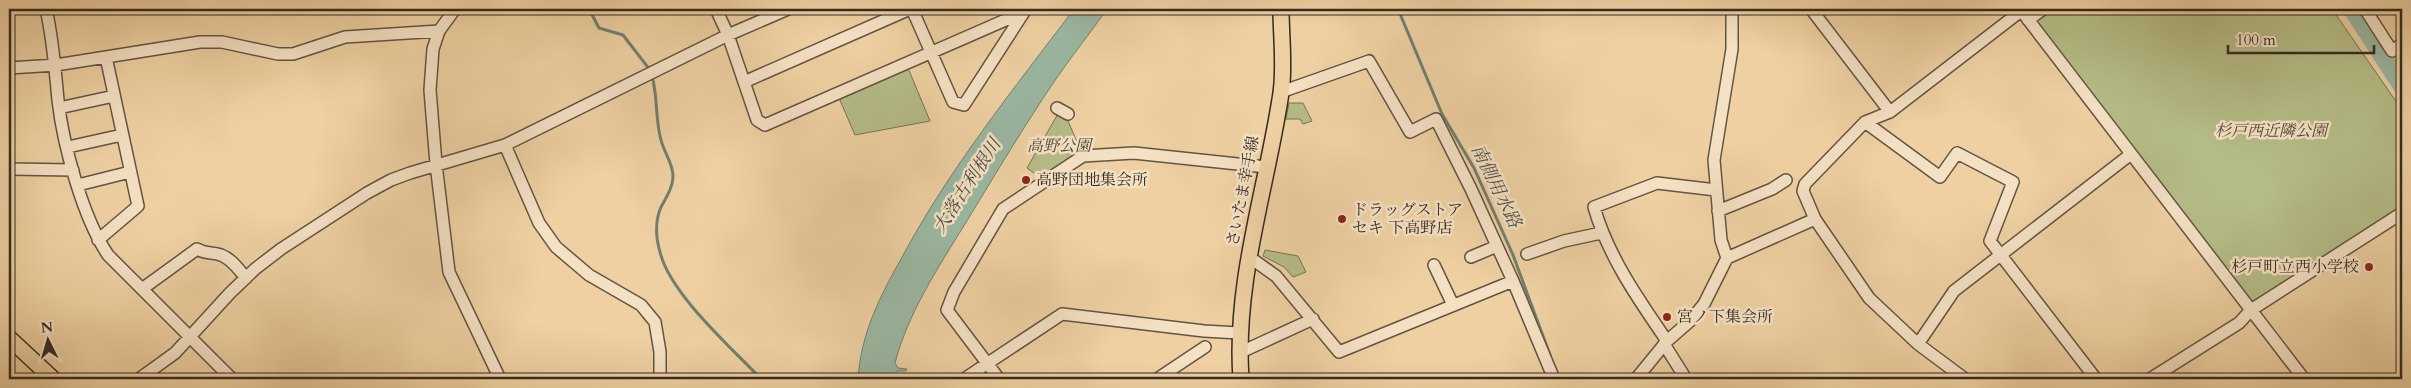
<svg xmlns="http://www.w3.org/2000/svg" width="2411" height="388" font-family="Cardo,'Noto Serif JP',serif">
<rect width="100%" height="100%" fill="#eed0a2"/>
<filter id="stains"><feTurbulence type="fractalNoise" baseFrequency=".004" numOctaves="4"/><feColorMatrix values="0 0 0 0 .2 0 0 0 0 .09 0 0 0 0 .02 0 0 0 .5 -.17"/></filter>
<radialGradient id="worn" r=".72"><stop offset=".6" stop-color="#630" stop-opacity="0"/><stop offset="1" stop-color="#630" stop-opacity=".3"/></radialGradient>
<path fill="#b5bc87" stroke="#757454" d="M2055,9H2332L2402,110V206L2252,304L2036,21Z
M908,68L930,121L855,135L839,98Z
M1289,103H1303L1312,121L1303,124L1300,119H1286Z
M1059,112L1065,114L1081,151L1079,154L1041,178L1027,168Z
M1265,250L1298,256L1306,272L1293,277L1284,267L1263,256Z"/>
<path fill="#9ab7a2" stroke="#727f6f" d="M1074,9H1107C1091,32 1074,53 1058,76C1025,124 995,175 965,224C938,268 908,313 895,363L898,368L907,369L906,371H897L893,379H858C861,334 879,298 901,259C949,169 1013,90 1074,9Z"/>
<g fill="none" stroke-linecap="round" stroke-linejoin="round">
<path stroke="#727f6f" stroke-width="3" d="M589,9L599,28L623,35L650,70
M1398,9L1442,114L1474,168L1513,255L1550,355
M652,76C658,97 655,119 661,140C664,152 673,164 673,176C673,187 666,198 661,207C655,221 656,238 660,252C670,294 732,348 761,379"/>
<path stroke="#9ab7a2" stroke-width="18" d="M2352,9L2402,86"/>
<g stroke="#635442" stroke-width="14">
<path id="minor" d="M46,9C53,39 55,69 58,100C63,145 83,218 108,255L232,379
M455,9L439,31L433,49L430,90L436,164L449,272L500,379
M716,9L728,35L757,120L765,125L1024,12L1023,9
M912,9L953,102L964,105L1024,12
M1811,9L1890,112
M2020,9L2304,379
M2365,9L2392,51L2402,44
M2028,20L2043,9
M9,68L56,65L200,42H222L278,54H293L345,37L439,31
M744,82L910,9
M1281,92L1369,61L1410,132L1436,119L1471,189L1513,281
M59,108L114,96
M1057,108L1068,114
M1865,122L1940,177L1957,153L2013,182L1990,241L2096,379
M505,145L539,223L556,247L589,275L641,305L655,322L660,352V379
M68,147L122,135
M9,169L73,170
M78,185L130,172
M1718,211L1772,189L1786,180
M1815,219L1803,191L1805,184L1865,122L1890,112L2021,11
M98,240L138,206L106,57
M1527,254L1564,241L1601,233
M1248,256L1276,276L1339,352L1513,281L1554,379
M1471,257L1497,246
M1727,258L1721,240L1714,160L1732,49V9
M1434,265L1453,305
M142,289L197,249C205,254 212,252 221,255C232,259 239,270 246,278
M1667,341C1638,299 1608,256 1594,207L1657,183L1716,190
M1664,344L1686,379
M1918,344L1954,291L2131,154
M1239,353L1313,319
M139,379L175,353L230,293L255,269L281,249L367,193L391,180L410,173L505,145L728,35L788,9
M964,379L1062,314L1204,331L1239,333
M999,379L947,310L954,292L1003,209L1083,156L1134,153L1266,167
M1157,379L1205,347
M1636,379L1667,341L1690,321L1704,304L1727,258L1815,219L1869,298L1918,344L1965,379
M2150,379L2239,323L2251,310L2402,213"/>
</g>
<g stroke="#352b22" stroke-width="18">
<path id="major" d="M9,338L53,379
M1241,379C1234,281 1267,188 1281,93C1285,65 1281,37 1281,9"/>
</g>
<use href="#minor" stroke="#f4e0c3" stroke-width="11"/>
<use href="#major" stroke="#eed0a2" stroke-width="15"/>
</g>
<g fill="#8f2418" stroke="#f4e0c3" stroke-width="2">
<circle cx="1026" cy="180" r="5"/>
<circle cx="1342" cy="219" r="5"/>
<circle cx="2369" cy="267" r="5"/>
<circle cx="1667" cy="317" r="5"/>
</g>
<g text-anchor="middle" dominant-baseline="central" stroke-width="5" stroke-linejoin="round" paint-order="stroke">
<g font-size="16" font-style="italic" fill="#4f4836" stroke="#f4e0c3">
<text x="2271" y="131">杉戸西近隣公園</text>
<text x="1059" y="146">高野公園</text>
</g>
<g font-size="16" fill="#352b22" stroke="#f4e0c3" text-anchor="start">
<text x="1036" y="180">高野団地集会所</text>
<text x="1352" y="210">ドラッグストア<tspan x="1352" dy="18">セキ 下高野店</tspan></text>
<text x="2359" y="267" text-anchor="end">杉戸町立西小学校</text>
<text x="1677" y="317">宮ノ下集会所</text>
</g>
<g font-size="16" fill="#352b22" stroke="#f4e0c3">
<text transform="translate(1243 191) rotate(-79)">さいたま幸手線</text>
</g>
<g font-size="18" font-style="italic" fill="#4e4e42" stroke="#f4e0c3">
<text transform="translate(967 186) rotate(-57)">大落古利根川</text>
<text transform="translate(1496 186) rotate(64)">南側用水路</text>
</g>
</g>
<rect width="2411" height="388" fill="none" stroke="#eed0a2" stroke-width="30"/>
<rect x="10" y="10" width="2391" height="368" fill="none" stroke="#352b22" stroke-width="2.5"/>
<rect x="15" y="15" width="2381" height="358" fill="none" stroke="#352b22"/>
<g transform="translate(48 340) rotate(355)" stroke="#f4e0c3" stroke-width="4" paint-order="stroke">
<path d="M0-4L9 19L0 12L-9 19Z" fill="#352b22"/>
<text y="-8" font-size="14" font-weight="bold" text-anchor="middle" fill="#352b22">N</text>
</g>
<path d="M2228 45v8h146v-8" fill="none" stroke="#352b22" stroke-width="2.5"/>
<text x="2236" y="45" font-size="15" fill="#352b22" stroke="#f4e0c3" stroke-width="4" paint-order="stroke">100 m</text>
<rect width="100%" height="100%" filter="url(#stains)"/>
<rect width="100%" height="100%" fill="url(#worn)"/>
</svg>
